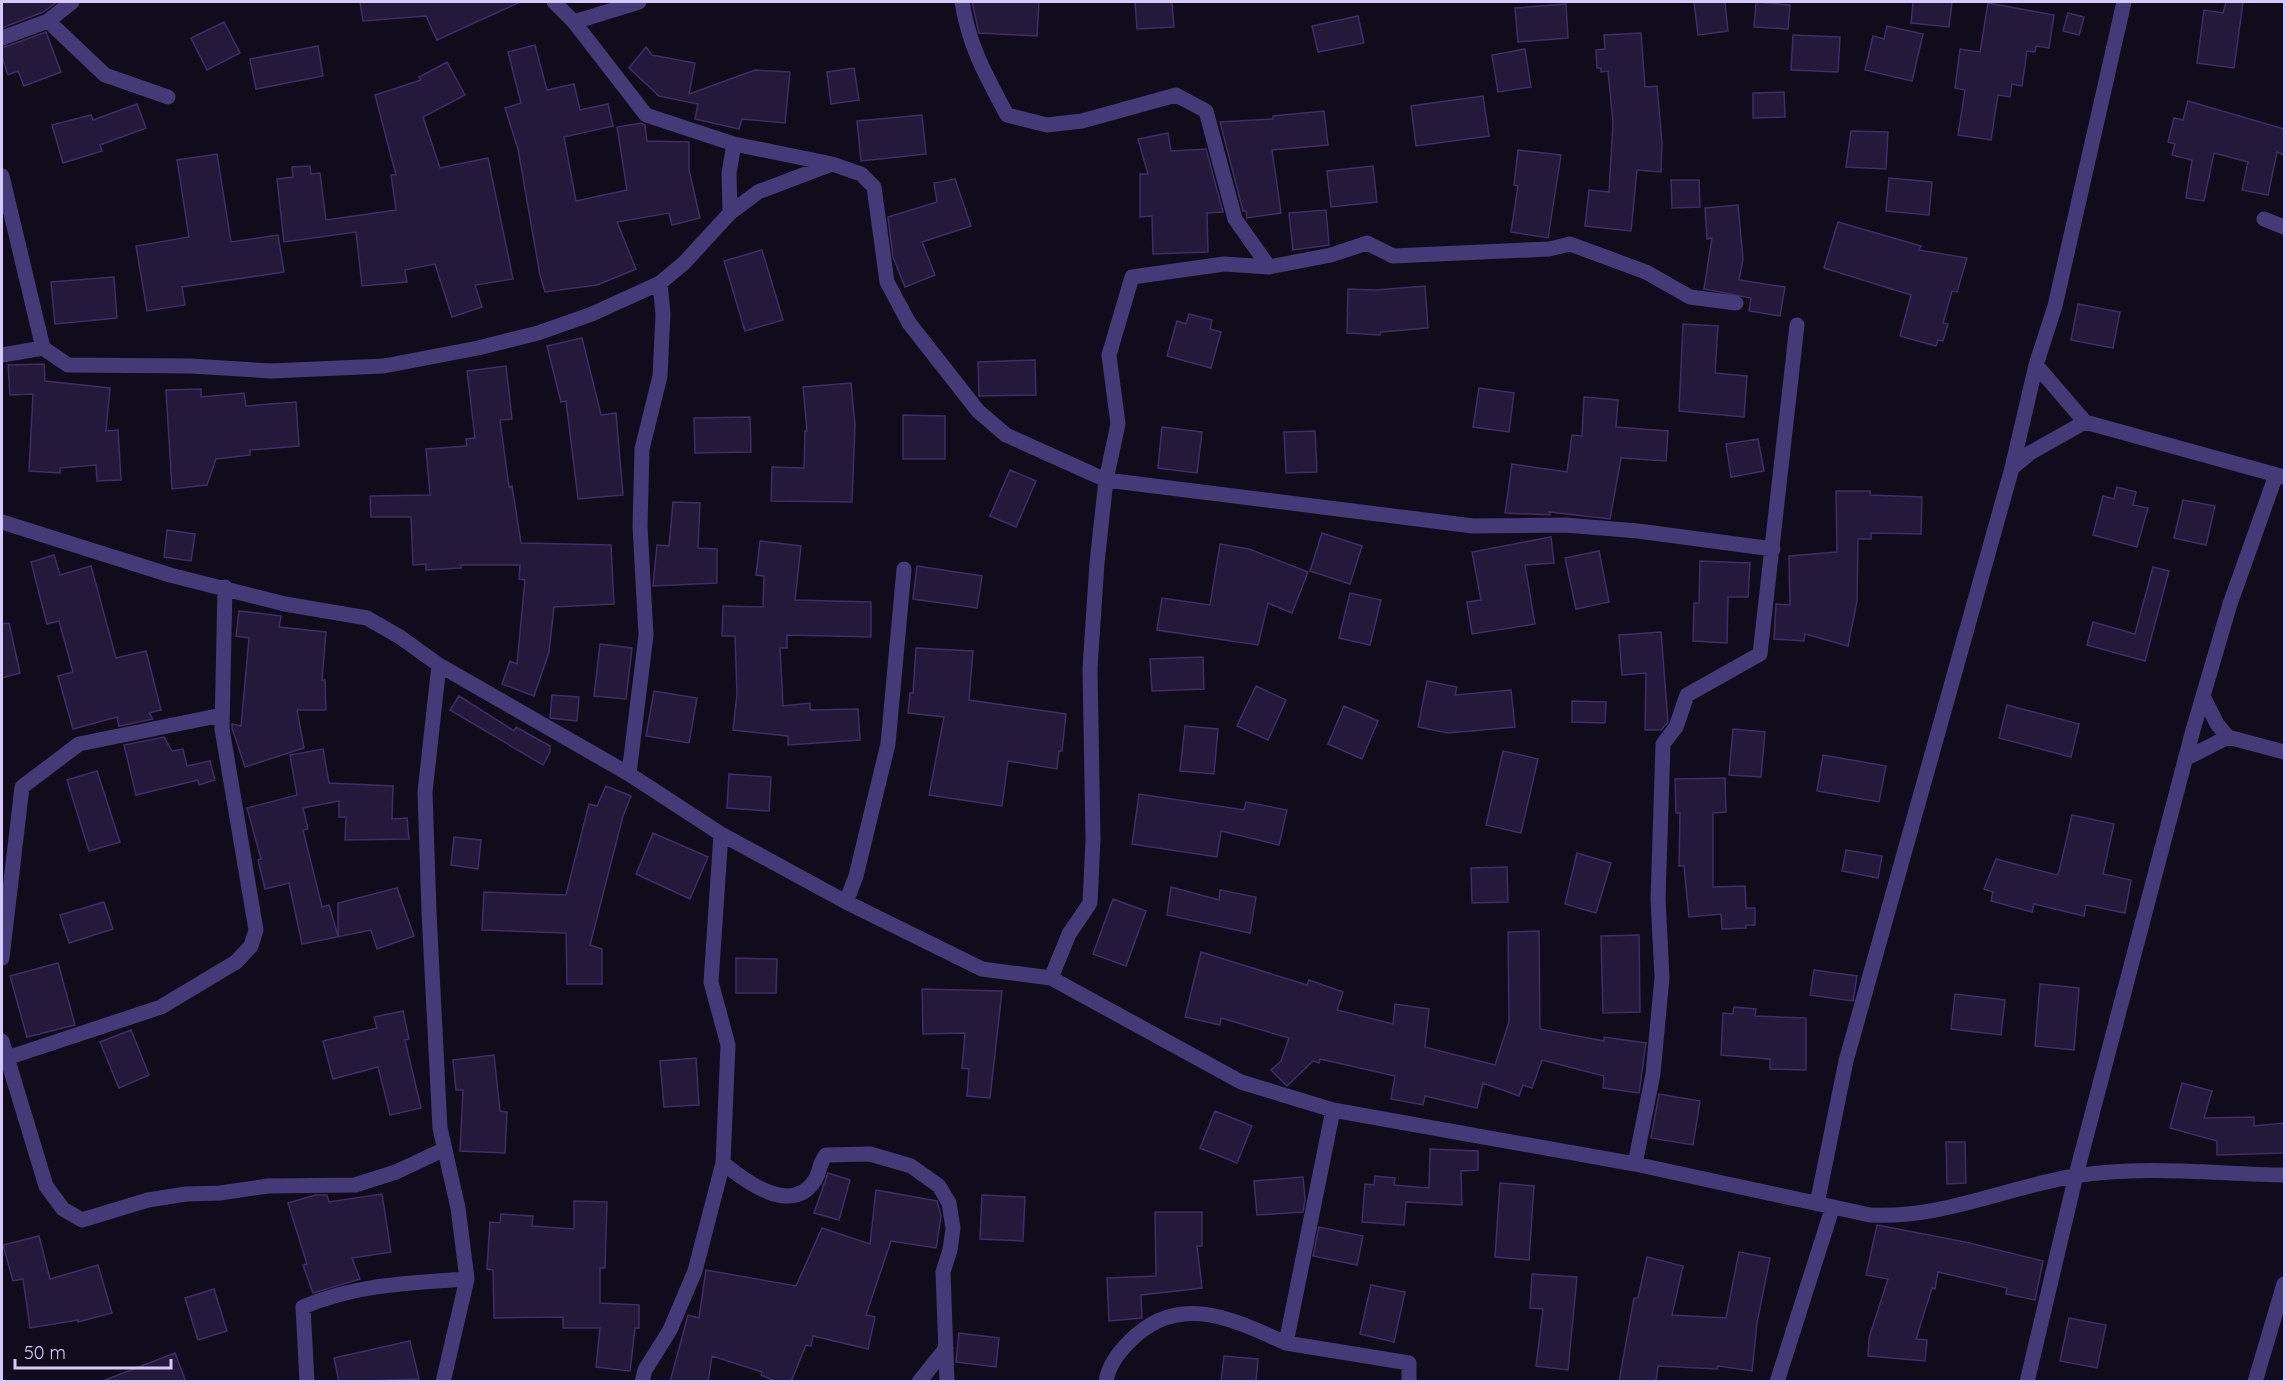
<svg xmlns="http://www.w3.org/2000/svg" width="2286" height="1383" font-family="Quicksand,sans-serif">
<rect width="100%" height="100%" fill="#100c1b"/>
<path fill="#24193b" stroke="#3f2d65" stroke-width="1.5" d="M2,2H57L43,12L2,28Z
M360,2H520L437,40L426,16L363,21Z
M972,2H1039L1037,36L979,33Z
M1135,2H1172L1174,27L1137,29Z
M1694,2H1725L1728,31L1698,35Z
M1756,2L1790,5L1788,29L1754,27Z
M1913,2H1952L1949,27L1911,23Z
M2226,2H2243L2234,68L2197,63L2204,10L2223,13Z
M1988,3L2054,15L2049,48L2036,46L2035,52L2027,51L2022,86L2012,84L2010,97L1998,95L1991,140L1958,135L1965,90L1955,88L1960,49L1980,52Z
M1566,4L1568,38L1518,42L1515,8Z
M2068,13L2084,17L2079,35L2063,31Z
M1358,16L1364,43L1318,52L1312,26Z
M224,22L240,53L207,70L191,38Z
M1887,26L1923,34L1912,81L1865,70L1873,36L1884,39Z
M46,32L61,72L24,86L18,71L8,75L2,57V48Z
M1641,33L1645,87L1657,86L1662,143L1661,172L1637,170L1631,231L1585,226L1589,190L1609,192L1613,122L1608,71L1601,72V68H1597L1596,50L1605,49L1604,35Z
M1793,35L1840,37L1838,72L1791,70Z
M535,45L547,90L574,84L580,110L608,104L613,126L564,137L576,201L627,190L617,127L641,123L645,125L647,141L689,142V170L700,218L672,225L669,213L617,222L636,269L597,285L545,292L540,275L518,149L505,108L521,103L508,52Z
M318,46L323,76L256,89L250,59Z
M646,47L652,55L695,63L689,94L755,70L790,72L785,123L742,119L739,129L695,119L698,104L659,96L629,68Z
M1525,49L1531,87L1498,92L1492,55Z
M447,62L465,95L423,117L440,168L488,158L513,279L475,285L482,307L452,317L435,264L405,270L407,282L362,286L356,232L284,242L277,179L293,177L292,167L310,166L311,174L320,173L326,220L396,210L391,175H396L375,95L421,80L419,77Z
M854,68L859,100L831,104L827,72Z
M1784,92L1785,117L1753,118V93Z
M1483,96L1489,136L1416,146L1411,106Z
M2188,101L2284,129V155L2277,152L2268,195L2242,190L2248,162L2214,153L2204,201L2186,198L2192,160L2172,155L2175,144L2168,142L2174,118L2183,120Z
M137,104L146,128L100,145L102,151L63,163L52,125L91,115L93,120Z
M1324,111L1328,145L1272,150L1281,213L1247,218L1246,211H1243L1220,122L1273,119V116Z
M922,115L926,154L861,161L857,121Z
M1851,131L1888,132L1886,169L1846,167Z
M1168,133L1171,151L1206,149L1223,212L1207,213L1208,252L1153,254L1152,216L1140,217V174H1148L1138,139Z
M1518,150L1561,155L1548,238L1511,232L1518,186L1514,185Z
M217,154L231,242L278,235L284,272L182,287L185,305L147,311L136,246L189,237L177,160Z
M1373,166L1377,202L1331,207L1327,171Z
M1889,178L1932,182L1929,215L1886,211Z
M955,179L971,226L922,242L935,275L905,287L893,257L888,217L937,202L934,183Z
M1671,180H1699L1700,207L1672,208Z
M1738,205L1743,259L1739,280L1785,287L1780,316L1749,311L1751,298L1704,289L1712,238L1707,239L1705,208Z
M1326,210L1329,245L1293,250L1289,213Z
M1838,222L1921,246L1919,250L1967,258L1957,292L1952,291L1943,323L1948,324L1943,341L1938,340L1936,346L1900,336L1911,295L1824,268Z
M762,250L783,320L745,331L724,261Z
M114,277L117,318L55,324L51,282Z
M1425,286L1428,328L1381,332L1380,335L1347,333L1348,289L1376,290Z
M2078,304L2120,312L2113,348L2071,340Z
M1189,314L1212,320L1210,329L1221,332L1211,368L1167,356L1177,321L1186,324Z
M1683,324L1718,326L1715,373L1747,376L1744,417L1679,411Z
M582,338L601,415L616,413L623,495L578,499L566,401L561,402L547,346Z
M1035,360L1036,395L979,396L978,362Z
M44,364L45,381L110,388L106,431L118,430L121,480L97,481L96,465L60,468V473L29,471L33,394L10,395L8,365Z
M506,366L512,419L500,420L509,487L512,486L521,543L611,545L614,604L554,607L549,652L534,696L502,684L510,661L517,664L525,580L519,579L520,565H461V568L426,570V564L413,565L411,517H371L370,496L430,495L426,449L467,446L466,439L475,438L467,371Z
M851,383L855,425L852,502L771,501L772,467L804,468L805,431H807L803,387Z
M1479,388L1514,393L1509,432L1473,427Z
M201,389V397L244,393L246,406L296,402L299,446L250,450V455L216,459L207,485L172,489L166,390Z
M1584,397L1618,400L1616,427L1668,431L1666,461L1621,458L1610,519L1549,512L1550,515L1505,513L1512,464L1567,472L1572,435L1582,436Z
M903,415L945,416V459H903Z
M750,417L751,452L695,453L694,418Z
M1162,427L1202,432L1197,473L1158,468Z
M1315,431L1317,472L1286,473L1284,432Z
M1758,439L1764,471L1731,477L1726,444Z
M1010,470L1036,481L1016,527L990,516Z
M2117,487L2136,492L2133,505L2148,508L2137,547L2093,535L2103,496L2114,499Z
M1836,491H1870V495L1922,497L1921,534L1871,533V539H1858L1857,601L1848,646L1805,634L1804,641L1774,639L1776,604L1790,605L1789,556L1837,552Z
M2183,500L2215,506L2206,545L2174,538Z
M673,502L700,503L698,548L717,549V583L653,586L657,545L669,546Z
M167,530L195,534L191,561L164,557Z
M1322,533L1362,546L1350,584L1310,571Z
M1551,537L1554,563L1525,565L1535,624L1472,634L1467,602L1481,600L1472,552Z
M760,541L801,546L795,600L871,602V637L787,635V648H780L783,706L810,703V710L858,709L860,740L788,745V736L733,730L737,694L735,636H722L723,606L763,607L764,576L756,575Z
M1220,544L1249,549L1308,572L1292,613L1268,603L1258,645L1157,630L1162,598L1210,605Z
M1599,551L1609,602L1576,609L1565,558Z
M54,555L60,575L91,566L116,658L146,651L161,710L149,713L153,719L119,726L117,717L73,729L58,676L73,672L59,621L47,624L31,562Z
M1700,561L1750,563L1748,597H1728L1727,643L1693,641L1694,603H1699Z
M917,566L982,576L977,608L913,599Z
M2153,567L2169,571L2145,661L2087,645L2093,622L2135,634Z
M1350,593L1381,600L1370,645L1339,638Z
M239,611L281,616L279,627L326,632L322,680H325L326,710H297L304,748L245,767L232,728V724L241,726L249,638L236,636Z
M9,623L20,673L2,678V624Z
M1661,632L1668,722L1661,730H1645L1646,673L1622,675L1619,635Z
M600,644L632,648L626,699L594,696Z
M916,648L973,651L969,700L1066,714L1062,751H1059L1057,769L1008,761L1002,806L929,795L944,717L908,713L910,693H913Z
M1203,657L1204,689L1152,691L1150,659Z
M1427,681L1457,687L1455,695L1511,690L1515,727L1448,733L1418,727Z
M1256,686L1286,700L1268,740L1237,726Z
M654,691L697,698L689,743L646,736Z
M552,695L579,697L577,721L550,718Z
M459,696L514,731L516,727L550,746V752L543,765L450,710Z
M1572,701L1606,702L1605,723L1572,722Z
M2007,705L2079,724L2071,757L1999,738Z
M1344,706L1378,721L1362,759L1328,744Z
M1185,726L1218,729L1214,774L1180,771Z
M1733,729L1765,732L1761,777L1729,775Z
M164,737L172,751L183,749L187,766L210,761L215,780L199,785L198,780L136,795L124,745Z
M323,749L329,783L393,786L392,819L407,818L409,839L345,840L346,817H339V801L303,808L308,829L303,830L322,907L329,905L338,936V903L397,888L414,936L377,949L371,930L302,944L289,883L265,889L258,860L261,859L247,808L297,795L290,755Z
M1503,751L1538,759L1521,833L1486,825Z
M1823,755L1886,766L1879,802L1817,791Z
M97,771L120,842L89,851L67,780Z
M729,774L771,777L769,811L727,808Z
M1725,778L1726,812L1713,813V887L1745,886L1746,908H1755V925H1746V928L1722,929L1721,914L1689,917L1684,866H1679L1680,813H1676L1675,779Z
M606,786L631,796L623,816L590,945L602,949V984H567L566,933L482,930L484,892L566,895L589,804L597,806Z
M1139,794L1244,810L1246,802L1287,810L1279,845L1221,831L1217,857L1132,844Z
M2072,815L2114,824L2103,874L2131,880L2125,913L2086,905L2084,916L2034,904L2032,912L1991,901L1993,892L1984,889L1996,859L2057,875L2059,872Z
M653,833L708,857L690,899L636,874Z
M454,837L481,840L478,869L451,865Z
M1846,850L1882,856L1878,878L1842,871Z
M1577,853L1611,863L1596,913L1565,904Z
M1507,867L1508,902L1472,903L1471,868Z
M1171,887L1219,900L1220,890L1256,897L1250,933L1167,915Z
M1113,899L1146,911L1126,966L1093,954Z
M104,902L113,929L69,943L60,915Z
M1539,931L1540,1029L1604,1041V1037L1646,1043L1639,1093L1603,1088L1604,1076L1542,1060L1532,1088L1523,1085L1519,1096L1483,1083L1477,1108L1425,1096L1423,1105L1391,1099L1395,1076L1320,1059L1319,1063L1313,1061L1287,1086L1271,1070L1281,1061L1289,1038L1221,1018L1220,1025L1185,1017L1201,952L1307,985L1309,980L1343,992L1337,1010L1393,1024L1395,1004L1429,1009L1425,1047L1495,1065L1509,1022L1508,932Z
M1639,935L1640,1012L1603,1013L1601,936Z
M736,958L777,959L776,993H736Z
M58,963L75,1025L27,1037L10,976Z
M1814,970L1857,976L1853,1001L1810,995Z
M2040,984L2079,988L2074,1050L2035,1046Z
M922,989L1002,991L990,1098L967,1096L969,1069L962,1068L965,1033L923,1034Z
M1955,994L2005,1000L2001,1035L1951,1029Z
M1734,1007L1756,1009L1755,1016L1806,1018V1070L1770,1069V1059L1721,1055L1723,1013L1733,1014Z
M403,1011L409,1039L405,1040L421,1108L390,1115L378,1067L333,1079L323,1041L377,1028L374,1017Z
M131,1030L149,1075L119,1088L100,1042Z
M494,1055L500,1111L507,1112L505,1153L460,1151L463,1090H456L453,1060Z
M696,1058L699,1105L664,1107L660,1061Z
M2182,1083L2212,1091L2204,1118L2254,1117V1126L2284,1123V1153L2217,1155V1141L2170,1128Z
M1659,1094L1700,1101L1693,1145L1651,1138Z
M1215,1111L1252,1126L1237,1163L1200,1148Z
M1946,1142H1965L1966,1183L1947,1184Z
M1430,1149L1478,1151V1170L1461,1171L1462,1205L1406,1202L1404,1225L1362,1222L1365,1184L1374,1185L1375,1176L1395,1178L1394,1185L1429,1188Z
M828,1173L850,1180L839,1220L814,1213Z
M1303,1177L1305,1199L1303,1212L1257,1215L1254,1181Z
M1500,1183L1534,1186L1529,1260L1495,1257Z
M876,1190L937,1201L941,1216L936,1248L891,1241L866,1315L875,1317L868,1349L813,1336L811,1346L806,1345L791,1382H777L761,1375L762,1372L712,1356L708,1382H670L688,1315L699,1318L706,1270L796,1286L822,1228L870,1244Z
M382,1194L391,1252L352,1258L360,1279L313,1293L303,1265L307,1264L288,1203L315,1195H327L329,1202Z
M982,1195L1025,1197L1023,1241L980,1239Z
M574,1201L607,1202L605,1268H600V1303L639,1305V1328H635L630,1371L596,1367L600,1328H563V1317L494,1318L493,1270L487,1269L490,1222L500,1223L501,1214L533,1216L532,1226L574,1229Z
M1155,1212H1202V1246H1197L1202,1288L1141,1295L1142,1318L1109,1321L1107,1278L1156,1276Z
M1877,1225L1965,1242L2043,1261L2035,1300L2006,1294L2007,1288L1938,1272L1935,1289L1932,1288L1916,1339L1927,1340L1925,1361L1868,1356L1869,1338L1888,1279L1866,1275Z
M1319,1227L1363,1236L1357,1265L1313,1256Z
M39,1236L50,1279L98,1265L112,1313L78,1322V1320L30,1328L23,1279L13,1281L3,1245Z
M1739,1252L1770,1258L1757,1323L1752,1371L1718,1366L1717,1369L1658,1366L1656,1382H1619L1634,1298H1638L1647,1257L1683,1266L1672,1315L1726,1318Z
M1532,1274L1577,1277L1568,1370L1536,1366L1543,1309L1530,1308Z
M1371,1285L1405,1292L1394,1342L1360,1334Z
M214,1289L227,1331L198,1340L185,1298Z
M2069,1318L2106,1325L2097,1368L2060,1361Z
M959,1333L999,1338L996,1367L956,1362Z
M410,1341L419,1379L339,1382L334,1358Z
M175,1353L186,1382H105V1380Z
M1224,1356L1258,1359L1256,1382H1221Z"/>
<g fill="none" stroke-linecap="round" stroke-linejoin="round">
<path stroke="#433a77" stroke-width="15" d="M554,2L574,22L646,115L734,144L832,164L861,174L874,187L887,282L909,323L978,411L1006,435L1106,480L1473,526L1565,525L1638,531L1773,549
M962,2C969,46 986,76 1007,115L1047,125L1082,121L1176,95L1206,111L1235,219L1269,267
M48,21L72,2
M574,22L639,2
M2,38L48,21L105,75L168,97
M2,176L43,348
M730,213L729,173L734,144
M2264,219L2284,227
M2,355L43,348L68,365L191,366L271,371L384,366L478,348L538,333L592,314L660,283L684,263L730,213L758,192L832,164
M2036,365L2085,422L2284,477
M2012,468L2030,453L2085,422
M2,522L170,575L285,604L367,618L400,637L439,665L629,774L721,834L846,902L982,969L1051,978L1241,1082L1333,1110L1635,1164L1870,1215C1941,1219 2007,1187 2075,1176C2144,1165 2216,1174 2284,1175
M439,665L425,792L429,912L440,1128L458,1208L467,1279L443,1382
M2203,696L2217,724L2228,737L2284,752
M2185,759L2228,737
M629,774L646,635L640,526L642,449L660,376L663,314L660,283
M846,902L856,876L888,744L904,569
M2,958L22,787L79,744L222,715
M1051,978L1069,934L1090,903L1093,839L1090,668L1097,563L1106,480L1118,424L1109,355L1132,277L1224,264L1269,267L1331,255L1367,243L1393,256L1549,249L1570,244L1646,272L1690,297L1736,303
M2,1041L46,1186L63,1209L82,1220L148,1200L186,1194L220,1193L268,1186L355,1185L396,1172L445,1149
M7,1058L161,1007L236,962L251,946L256,930L222,729L225,587
M723,1163C745,1181 792,1217 815,1180C820,1172 819,1163 826,1155L870,1154L911,1166L939,1186L949,1203L953,1228L950,1250L943,1272L947,1382
M1635,1164L1653,1074L1662,977L1658,899L1663,744L1676,727L1687,695L1760,654L1797,325
M1817,1204L1846,1061L2012,468L2036,365L2055,306L2124,2
M1286,1343L1409,1363V1382
M307,1382L303,1307C357,1284 409,1283 467,1279
M642,1382L645,1370L670,1330L695,1271L723,1163L728,1045L711,982L721,834
M919,1382L946,1348
M1106,1382C1108,1366 1118,1353 1129,1342C1178,1291 1232,1319 1286,1343L1333,1110
M1777,1382L1832,1209
M2027,1382L2076,1175L2193,730L2230,604L2276,475
M2255,1382L2284,1284"/>
</g>
<rect width="2286" height="1383" fill="none" stroke="#d5c9fc" stroke-width="6"/>
<path d="M15 1359v9h156v-9" fill="none" stroke="#d5c9fc" stroke-width="3"/>
<text x="24" y="1359" font-size="18" fill="#d5c9fc" stroke="#100c1b" stroke-width="4.5" paint-order="stroke">50 m</text>
</svg>
